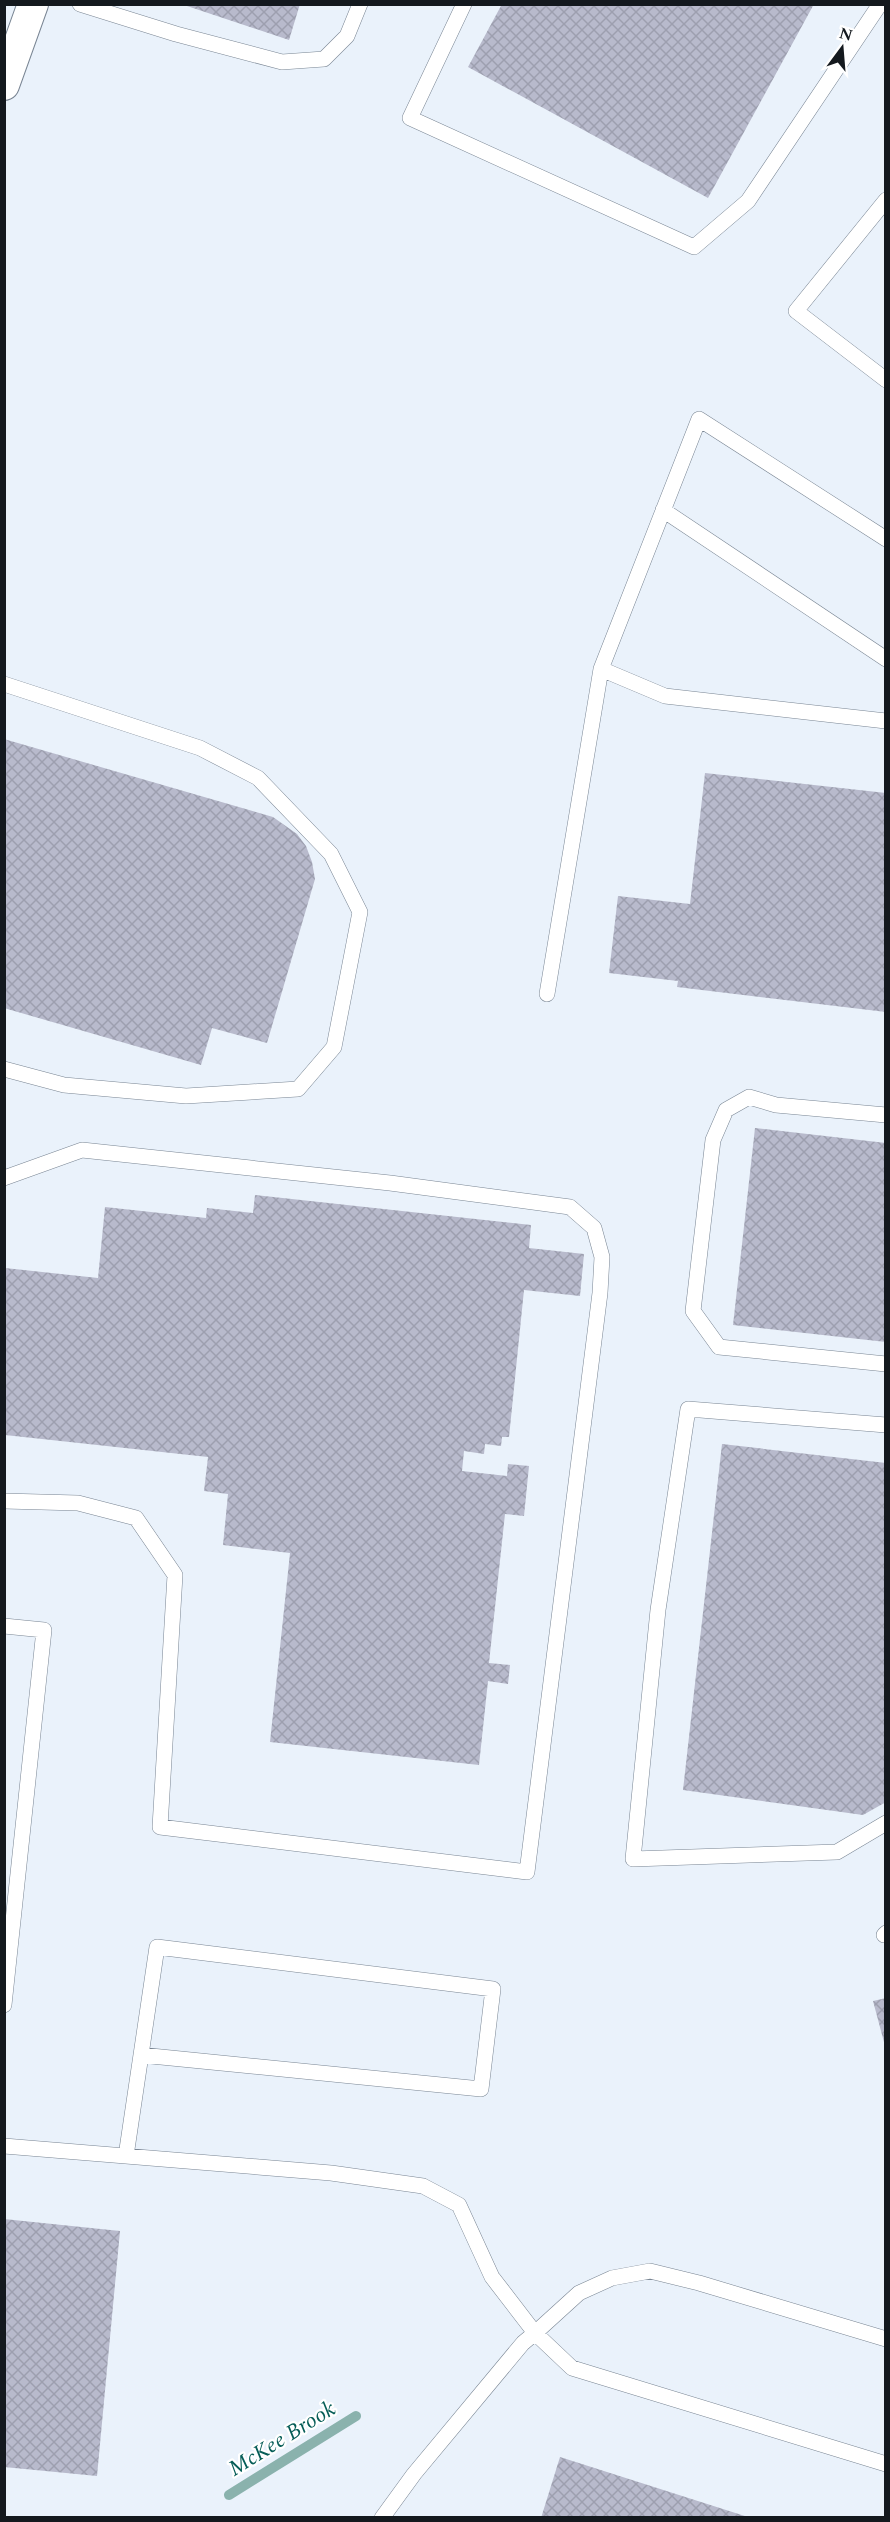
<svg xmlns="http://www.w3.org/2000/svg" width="890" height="2522" font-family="Spectral,serif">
<defs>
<pattern id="building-cross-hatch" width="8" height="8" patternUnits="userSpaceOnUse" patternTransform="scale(1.5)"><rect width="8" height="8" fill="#b8bacc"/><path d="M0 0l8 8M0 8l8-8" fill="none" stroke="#9d9faf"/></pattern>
</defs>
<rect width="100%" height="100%" fill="#f9fcff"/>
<path fill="#eaf2fb" d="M5,5H885V2517L5,2518Z"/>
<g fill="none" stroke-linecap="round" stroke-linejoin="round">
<path stroke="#8ab2ad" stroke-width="10" d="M229,2495L356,2416"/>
</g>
<path fill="url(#building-cross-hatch)" d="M181,4H300L289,40Z
M502,4H814L708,198L468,67Z
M4,739L273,817L297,834L306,846L312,862L315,879L267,1043L212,1028L201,1065L4,1008Z
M705,773L886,793V1012L677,987L678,981L609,973L618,896L690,904Z
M755,1128L886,1143V1342L733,1325Z
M255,1195L531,1225L529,1248L584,1254L580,1296L524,1290L509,1437H502L501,1446L485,1444L484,1454L464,1451L462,1471L507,1476L508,1464L529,1466L524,1516L505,1514L489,1663L510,1665L508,1684L488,1681L479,1765L270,1742L290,1553L223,1545L228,1494L204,1491L208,1457L5,1435V1268L98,1278L105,1207L206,1218L207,1208L253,1213Z
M722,1444L886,1463V1802L863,1815L683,1790Z
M886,1998V2046H885L873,2001Z
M4,2219L120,2231L97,2476L4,2467Z
M560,2457L748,2517V2518H541Z"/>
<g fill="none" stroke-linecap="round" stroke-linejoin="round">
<g stroke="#798593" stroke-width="16">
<path id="service" d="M80,4L176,34L282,62L324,59L347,36L360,4
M464,4L410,118L694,247L748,201L880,4
M886,200L796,311L886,380
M663,510L886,659
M886,539L699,419L601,669L665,696L886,721
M4,684L200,748L258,778L331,854L360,912L334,1047L298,1089L186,1096L64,1085L4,1069
M547,994L601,669
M886,1115L776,1105L749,1097L726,1110L713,1140L693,1311L719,1347L886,1364
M4,1178L82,1150L390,1183L570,1207L594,1228L602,1257L600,1293L527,1872L160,1827L175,1575L136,1518L78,1503L4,1501
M886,1425L688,1409L658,1610L633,1859L837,1852L886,1823
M4,1626L44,1630L4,2005
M884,1935L886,1933
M4,2146L331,2173L423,2186L459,2205L492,2277L535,2333L579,2293L612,2278L650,2271L699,2283L886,2339
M126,2156L157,1947L493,1989L481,2089L141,2055
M382,2518L414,2474L523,2343L535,2333L572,2368L886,2464"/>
</g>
<g stroke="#798593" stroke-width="32">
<path id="minor" d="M4,85L33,4"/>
</g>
<use href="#service" stroke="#fff" stroke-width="15"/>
<use href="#minor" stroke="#fff" stroke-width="30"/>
</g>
<g text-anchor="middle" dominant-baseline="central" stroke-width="4.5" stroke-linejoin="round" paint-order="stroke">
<g font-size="22" font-style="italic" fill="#065d57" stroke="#fff">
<text transform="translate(282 2439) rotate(-32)">McKee Brook</text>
</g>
</g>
<rect width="890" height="2522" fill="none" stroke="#14191e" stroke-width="12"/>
<g transform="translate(842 48) rotate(16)" stroke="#ffffff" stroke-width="4.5" paint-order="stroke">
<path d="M0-4.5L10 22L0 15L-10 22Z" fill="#14191e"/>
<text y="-9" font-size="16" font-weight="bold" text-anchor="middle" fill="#14191e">N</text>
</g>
</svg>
